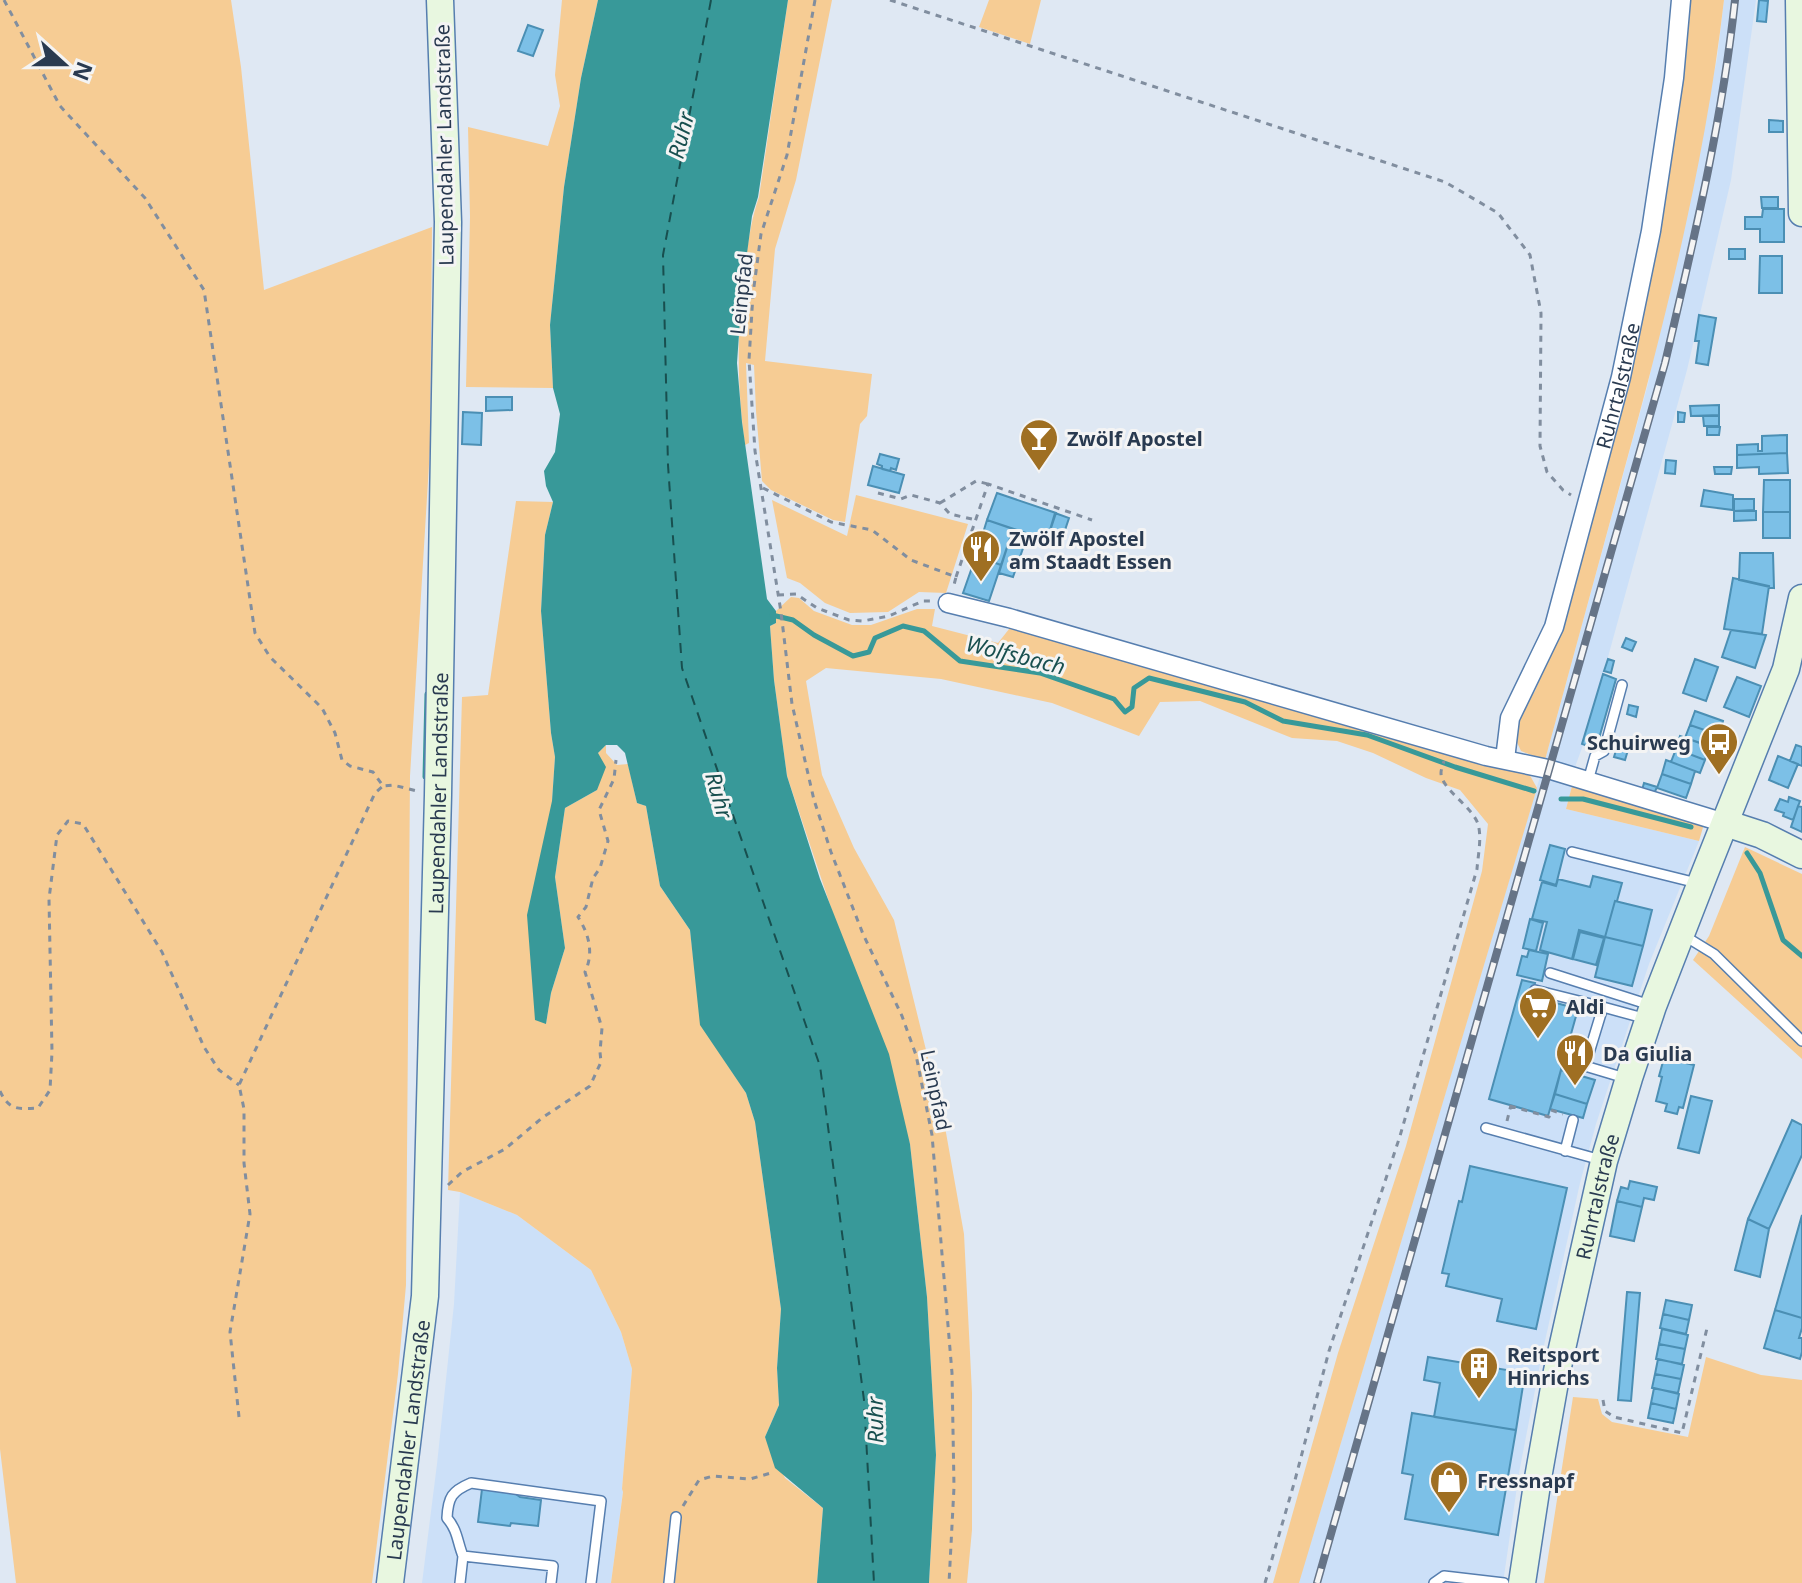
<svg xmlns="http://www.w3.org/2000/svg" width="1802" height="1583" font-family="'Noto Sans',sans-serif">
<rect width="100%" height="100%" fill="#dfe8f3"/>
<path fill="#cce0f8" d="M1724,0H1756L1731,180L1687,370L1586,737L1575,767L1572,786L1566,809L1699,841L1649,964L1596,1124L1580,1183L1541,1359L1519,1473L1503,1583H1288L1312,1539L1545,760L1648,384L1717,59Z
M460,1192L517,1215L591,1270L621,1332L632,1369L622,1489L623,1491L611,1583H422L437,1464L454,1304Z"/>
<path fill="#f6cc94" d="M0,0H231L241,67L264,290L432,227L430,448L410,776L406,1285L398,1374L372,1583H16L0,1449Z
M562,0H598L581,78L564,187L550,325L553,388L466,387L470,217L468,127L548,146L560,106L555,75Z
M788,0H832L796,180L775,249L765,361L872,374L867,416L860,424L845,522L833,520L771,490L762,481L756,411L754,365L746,363L749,443L745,445C736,380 737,323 746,258C749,237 752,217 759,197Z
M989,0H1041L1030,44L979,27Z
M1689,0H1724C1705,165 1664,326 1620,485C1595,577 1570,669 1545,760L1521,751L1514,736L1519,715L1535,691L1567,612L1629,378L1668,185Z
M856,495L968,524L946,593L919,592L888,612L850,613L825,603L800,583L787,578L772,500L847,536Z
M516,501L553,502L545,535L541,611L551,733L555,757L552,801L546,1024L551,993L565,948L555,877L565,808L597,790L598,753L606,745V753L617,765L628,764L637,803L646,806L660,886L690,930L701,1025L746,1093L755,1122L781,1309L777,1368L779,1405L765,1437L785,1478L823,1508L817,1583H611L623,1492L622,1489L632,1369L621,1332L591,1270L517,1215L460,1192L448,1190L462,697L488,695Z
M791,597L799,598L814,611L852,625H871L917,609H935L932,626L998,643L1013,624L1528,772L1537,788L1299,1583H1273L1338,1353L1406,1146L1482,871L1488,824L1460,790L1426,778L1373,753L1337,741L1292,738L1200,701L1160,702L1139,736L1052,703L941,679L826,668L806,681L822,775L854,848L894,920L945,1127L964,1234L972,1393V1530L967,1583H929L936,1455L927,1297L910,1144L787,776L774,680L770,626L776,623V611Z
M1572,786L1704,824L1699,841L1566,809Z
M1745,847L1802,874V1059L1693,960L1709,936Z
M1706,1357L1761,1375L1802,1380V1583H1544L1573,1397L1598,1399L1602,1414L1612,1422L1688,1437Z"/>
<path fill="#389999" d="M598,0H788L758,197L752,216L742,291L737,363L742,422L767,599L776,611V623L770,626L774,680L787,776L820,879L889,1054L910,1144L927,1297L936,1455L929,1583H817L823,1508L775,1468L765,1437L779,1405L777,1368L781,1309L755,1122L746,1093L700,1025L690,930L660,886L646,806L637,803L625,753L617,745H606L598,753L606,767L597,790L565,808L555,877L565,948L551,993L546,1024L535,1020L527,915L552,801L555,757L551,733L541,611L545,535L553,502L546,486L544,471L555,452L560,414L553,388L550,325L564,187L581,78Z"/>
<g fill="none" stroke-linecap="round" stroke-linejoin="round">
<path stroke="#389999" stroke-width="5" d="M772,615L793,620L814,635L853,656L869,652L875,638L903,626L924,631L960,661L1040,673L1114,699L1125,712L1132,707L1134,688L1149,678L1245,702L1283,721L1367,735L1455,767L1534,791
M425,777L427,694
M1561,799H1583L1691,827
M1747,853L1760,873L1783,940L1802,956"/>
<path stroke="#184f4f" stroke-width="2" stroke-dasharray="10 8" stroke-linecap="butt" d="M711,0L663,255L668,465L682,668L820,1066L864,1400L874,1583"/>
</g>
<path fill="#7cc0e7" stroke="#4b8fb4" stroke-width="2" d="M1759,0L1768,1L1766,22L1757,21Z
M528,25L543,30L533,56L518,51Z
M1769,120L1783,121V132H1769Z
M1761,197H1778V208H1762Z
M1763,209H1784V242H1760V229H1745V217H1762Z
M1729,249H1745V259H1729Z
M1760,256H1782V293H1759Z
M1699,315L1716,318L1708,365L1696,363L1699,341H1695Z
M486,397H512V410L486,411Z
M1719,405V415L1691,416L1690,406Z
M463,412L482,413L481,445L462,444Z
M1678,412L1685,413L1684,422H1678Z
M1703,416H1719V426H1704Z
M1707,427H1720L1719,435H1707Z
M1787,435V453L1737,455V445L1758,444V451H1762V436Z
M1787,453L1788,473L1759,474V467L1737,468V455Z
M880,454L899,459L896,470L891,468L890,471L882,469V466L877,464Z
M1666,460L1676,461L1675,474L1665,473Z
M873,466L904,475L899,493L868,485Z
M1714,467H1732L1731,474H1715Z
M1764,480H1790V512H1763Z
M1704,490L1733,495V510L1701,506Z
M997,493L1056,513L1047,540L987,520Z
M1734,499H1754V510L1734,511Z
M1734,511H1756V520L1734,521Z
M1763,512H1790V538H1763Z
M1055,513L1069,518L1060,545L1047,540Z
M987,520L1013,529L1001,565L976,556Z
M1013,529L1028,534L1013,577L999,573Z
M1740,553H1773L1774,588L1739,580Z
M976,556L1001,565L989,601L963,593Z
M1733,578L1769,586L1762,634L1724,629Z
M1731,630L1766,635L1755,668L1722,657Z
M1626,638L1636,642L1632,651L1622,647Z
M1608,659L1614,661L1611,673L1604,671Z
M1695,659L1718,667L1706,701L1683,693Z
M1603,674L1616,679L1596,749L1582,744Z
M1737,677L1761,686L1749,717L1724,707Z
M1629,705L1638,707L1636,717L1627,714Z
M1695,711L1723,721L1719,735L1690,725Z
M1690,725L1719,735L1714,748L1685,738Z
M1680,736L1709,746L1705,760L1676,749Z
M1796,745L1802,747V766L1790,761Z
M1617,747L1628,750L1625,760L1614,757Z
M1676,749L1705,760L1700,773L1671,762Z
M1778,756L1798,764L1788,788L1769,780Z
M1666,760L1695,771L1691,784L1662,774Z
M1662,774L1691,784L1686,798L1657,788Z
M1644,783L1657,787L1654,794L1642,790Z
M1789,797L1800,801L1793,820L1783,816L1784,813L1775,810L1780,799L1788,802Z
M1798,806L1802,807V832L1791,827Z
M1550,845L1565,849L1556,885L1540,880Z
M1593,876L1622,883L1617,901H1615L1605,937L1579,930L1572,959L1540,950L1547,922L1532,919L1542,882L1556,886L1558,879L1590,887Z
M1615,901L1652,910L1643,946L1605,937Z
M1530,919L1543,923L1536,951L1523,948Z
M1580,932L1604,938L1596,965L1573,959Z
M1605,937L1643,946L1632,986L1595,977Z
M1529,950L1548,954L1542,981L1517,975L1522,956L1527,957Z
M1522,980L1535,983L1531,996L1578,1009L1548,1116L1489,1099Z
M1664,1058L1694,1065L1683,1108L1679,1107L1677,1114L1665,1111L1667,1104L1656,1101L1662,1077L1659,1076Z
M1561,1070L1595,1080L1587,1104L1555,1094Z
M1555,1094L1587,1104L1583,1118L1550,1109Z
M1691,1096L1712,1101L1699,1153L1678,1148Z
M1792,1120L1802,1125V1155L1769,1229L1748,1219Z
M1470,1166L1567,1188L1536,1329L1497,1321L1502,1299L1446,1286L1449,1274L1442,1273L1459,1201L1462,1202Z
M1630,1181L1657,1187L1654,1200L1644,1198L1642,1207L1617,1201L1621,1187L1628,1189Z
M1617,1201L1642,1207L1634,1241L1610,1236Z
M1802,1215V1318L1775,1310Z
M1748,1219L1769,1229L1760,1277L1735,1270Z
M1627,1292L1640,1293L1631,1401L1618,1400Z
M1666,1300L1692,1305L1689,1320L1663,1314Z
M1775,1310L1802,1318V1328L1799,1338H1802V1352L1800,1359L1764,1348Z
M1663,1314L1689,1320L1686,1334L1660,1328Z
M1662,1329L1688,1335L1685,1349L1659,1344Z
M1659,1344L1685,1349L1682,1364L1656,1359Z
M1428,1357L1525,1373L1516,1430L1434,1417L1440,1383L1424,1380Z
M1658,1359L1684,1365L1681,1379L1655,1374Z
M1655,1374L1681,1379L1678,1393L1652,1388Z
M1654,1388L1679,1394L1676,1409L1651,1403Z
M1651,1403L1676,1409L1673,1423L1648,1418Z
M1412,1413L1516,1430L1498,1535L1405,1519L1413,1475L1402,1473Z
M482,1489L513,1492L520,1497L541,1500L538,1526L511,1523L510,1526L478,1522Z"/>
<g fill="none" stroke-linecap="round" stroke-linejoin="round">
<g stroke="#567eaf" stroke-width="12">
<path id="service" d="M1588,781L1595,756L1604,751L1622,685
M1572,852L1697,883
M1683,935L1714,954L1802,1041
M1550,973L1650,1005
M1535,990L1603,1007
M1625,1078L1585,1066L1603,1007L1647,1019
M1486,1128L1601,1160
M1565,1151L1573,1120
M463,1556C457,1541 458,1531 447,1518C448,1497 452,1491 471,1483L601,1501L591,1583
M460,1583L463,1556L553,1566L551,1583
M669,1583L676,1517
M1434,1583L1444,1576L1504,1583"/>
</g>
<g stroke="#567eaf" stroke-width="21">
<g id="minor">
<path d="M948,603L1009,618L1486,756L1548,769L1725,823"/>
<path id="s1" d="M1505,759L1510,718L1554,627L1621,377L1651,231L1674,78L1681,0"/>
</g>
</g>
<g stroke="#567eaf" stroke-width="29">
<g id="secondary">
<path d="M1799,0L1802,213"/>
<path d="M1725,823L1762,835L1802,855"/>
<path id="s2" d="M390,1583L425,1296L438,795L448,222L440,0"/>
<path id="s3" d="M1522,1583L1538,1478L1557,1371L1604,1161L1629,1078L1653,1006L1704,875L1786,669L1802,598"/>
</g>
</g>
<path stroke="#818e9f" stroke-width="3" stroke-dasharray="6 6" stroke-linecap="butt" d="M4,0L60,106L145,198L204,290L255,633L270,657L322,708L335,733L342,760L350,766L373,772L383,786L393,785L417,791
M815,0L787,155L761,234L753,294L749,360L755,451L781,612L792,704L814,800L831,852L863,934L902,1016L916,1055L932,1135L952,1373L954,1487L949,1583
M890,0L1445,182L1498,213L1530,255L1541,313L1540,446L1547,472L1563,490L1571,495
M763,488L831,522L872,530L911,560L956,577L953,589
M878,493L901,499L911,495L940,503L950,514L976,520
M940,503L976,481L988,484
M956,577L988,484L1092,520
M778,595L796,594L817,608L849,620L863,621L889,616L923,601H932
M0,1091C9,1111 19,1109 38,1108L50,1090L52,1052L49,899L57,835L68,821L83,824L162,952L204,1047L219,1070L239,1085
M1510,1106L1549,1117L1551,1110L1563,1114
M1507,1121L1511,1105
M448,1185L462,1172L505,1149L542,1118L590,1086L601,1062L600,1052L602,1028L585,972C594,953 589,934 578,917L586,907L593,878L600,868L608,841L599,810L614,779L616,760
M1603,1400L1605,1411L1614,1417L1682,1433L1708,1324
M239,1417L230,1332L250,1214L244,1163V1109L239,1085L375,793L383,786
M683,1506L699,1480L713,1476L750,1479L771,1473
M1265,1583L1295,1480L1329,1351L1400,1136L1477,869C1478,855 1482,838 1478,824C1472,806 1441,789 1441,773C1441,769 1443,765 1444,761"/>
<use href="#service" stroke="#fff" stroke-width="9"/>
<use href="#minor" stroke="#fff" stroke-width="18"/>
<use href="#secondary" stroke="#e8f7e0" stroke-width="26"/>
<g stroke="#667487" stroke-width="8">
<path id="rail" d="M1317,1583L1665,363C1693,243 1722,123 1735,0"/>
</g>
<use href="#rail" stroke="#f4f4f4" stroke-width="5" stroke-dasharray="15" stroke-linecap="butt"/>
</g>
<defs>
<g id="bar-pin" transform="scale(2)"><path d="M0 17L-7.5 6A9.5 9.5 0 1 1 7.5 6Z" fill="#9f6f22" stroke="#f4f4f4"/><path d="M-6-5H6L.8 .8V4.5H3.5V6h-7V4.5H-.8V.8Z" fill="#fff"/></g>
<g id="restaurant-pin" transform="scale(2)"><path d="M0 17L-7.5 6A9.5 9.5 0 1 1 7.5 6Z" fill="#9f6f22" stroke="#f4f4f4"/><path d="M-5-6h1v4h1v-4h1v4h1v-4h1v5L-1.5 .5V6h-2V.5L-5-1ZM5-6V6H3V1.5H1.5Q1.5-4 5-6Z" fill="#fff"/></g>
<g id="bus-pin" transform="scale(2)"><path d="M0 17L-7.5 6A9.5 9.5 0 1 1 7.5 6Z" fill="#9f6f22" stroke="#f4f4f4"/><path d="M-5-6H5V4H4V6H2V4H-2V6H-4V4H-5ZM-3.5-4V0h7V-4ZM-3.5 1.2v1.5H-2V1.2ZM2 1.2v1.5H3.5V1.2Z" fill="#fff"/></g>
<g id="supermarket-pin" transform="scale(2)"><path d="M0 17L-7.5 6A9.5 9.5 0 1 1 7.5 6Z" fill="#9f6f22" stroke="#f4f4f4"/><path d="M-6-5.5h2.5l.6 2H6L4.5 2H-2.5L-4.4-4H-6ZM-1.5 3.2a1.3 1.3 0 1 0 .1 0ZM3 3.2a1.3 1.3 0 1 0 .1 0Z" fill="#fff"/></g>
<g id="building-pin" transform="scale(2)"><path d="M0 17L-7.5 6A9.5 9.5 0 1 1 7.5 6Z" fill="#9f6f22" stroke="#f4f4f4"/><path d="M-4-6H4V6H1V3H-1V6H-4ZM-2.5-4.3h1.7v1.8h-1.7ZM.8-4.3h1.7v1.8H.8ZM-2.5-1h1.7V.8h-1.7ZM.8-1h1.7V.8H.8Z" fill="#fff"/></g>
<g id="shop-pin" transform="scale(2)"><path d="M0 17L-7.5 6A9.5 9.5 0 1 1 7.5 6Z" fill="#9f6f22" stroke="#f4f4f4"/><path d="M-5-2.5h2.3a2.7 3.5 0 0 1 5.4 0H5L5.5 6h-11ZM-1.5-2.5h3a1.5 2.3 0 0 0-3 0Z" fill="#fff"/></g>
</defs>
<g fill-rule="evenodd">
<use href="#bar-pin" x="1039" y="438"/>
<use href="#restaurant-pin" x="981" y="549"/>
<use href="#bus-pin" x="1719" y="742"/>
<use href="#supermarket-pin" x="1538" y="1006"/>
<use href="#restaurant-pin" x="1575" y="1053"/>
<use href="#building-pin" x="1479" y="1366"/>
<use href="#shop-pin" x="1449" y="1480"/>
</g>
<g text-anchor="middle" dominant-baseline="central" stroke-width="6" stroke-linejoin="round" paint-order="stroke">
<g font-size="20" fill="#293a50" stroke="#f4f4f4">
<text transform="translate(444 145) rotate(-91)">Laupendahler Landstraße</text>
<text transform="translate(741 294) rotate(-84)">Leinpfad</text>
<text stroke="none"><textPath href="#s1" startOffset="392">Ruhrtalstraße</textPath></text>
<text stroke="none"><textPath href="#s2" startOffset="792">Laupendahler Landstraße</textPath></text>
<text transform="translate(936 1090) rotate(78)">Leinpfad</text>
<text stroke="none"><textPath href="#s3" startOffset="394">Ruhrtalstraße</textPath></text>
<text stroke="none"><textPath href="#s2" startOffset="144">Laupendahler Landstraße</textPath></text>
</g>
<g font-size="20" font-weight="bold" fill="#293a50" stroke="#f4f4f4" text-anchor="start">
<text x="1067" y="438">Zwölf Apostel</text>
<text x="1009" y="538">Zwölf Apostel<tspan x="1009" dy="23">am Staadt Essen</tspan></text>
<text x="1691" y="742" text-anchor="end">Schuirweg</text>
<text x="1566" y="1006">Aldi</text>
<text x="1603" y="1053">Da Giulia</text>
<text x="1507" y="1354">Reitsport<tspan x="1507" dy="23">Hinrichs</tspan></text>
<text x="1477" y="1480">Fressnapf</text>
</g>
<g font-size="22" font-style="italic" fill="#184f4f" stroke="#f4f4f4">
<text transform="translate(680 135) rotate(-76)">Ruhr</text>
<text transform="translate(1016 654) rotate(14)">Wolfsbach</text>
<text transform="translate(720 795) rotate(74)">Ruhr</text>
<text transform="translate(874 1420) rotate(-91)">Ruhr</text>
</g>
</g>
<g transform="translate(64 64) rotate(111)" stroke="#f4f4f4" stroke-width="6" paint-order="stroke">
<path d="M0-6L14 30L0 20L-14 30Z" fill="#293a50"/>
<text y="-12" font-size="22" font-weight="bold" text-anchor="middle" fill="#293a50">N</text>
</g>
</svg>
